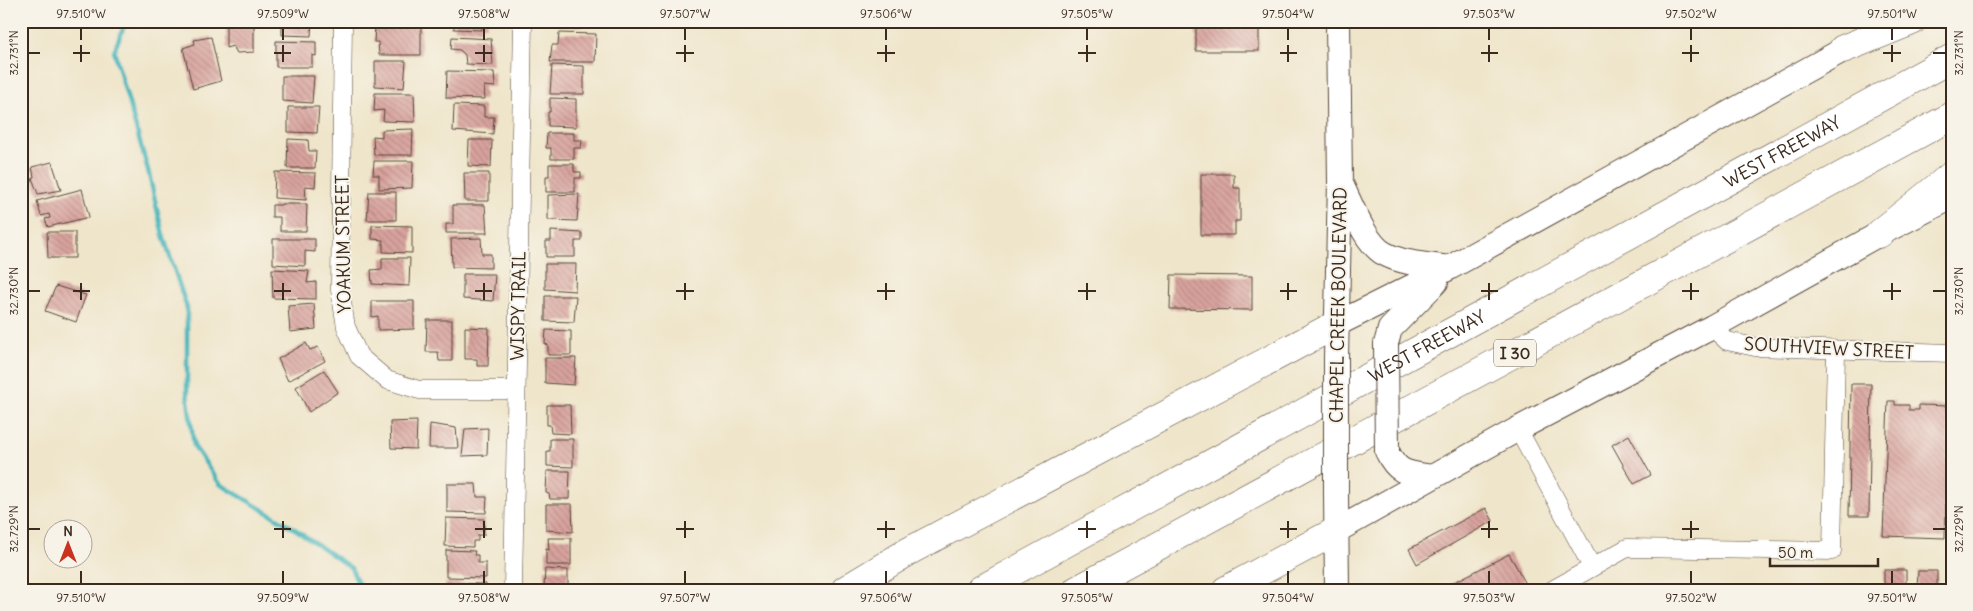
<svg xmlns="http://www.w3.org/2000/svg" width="1973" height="611" font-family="Delius,sans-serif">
<defs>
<pattern id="building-back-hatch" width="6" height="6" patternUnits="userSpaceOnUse" patternTransform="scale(1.25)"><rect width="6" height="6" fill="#d9a39e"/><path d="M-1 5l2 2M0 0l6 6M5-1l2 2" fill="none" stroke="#b18580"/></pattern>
</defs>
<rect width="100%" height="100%" fill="#f7f3e8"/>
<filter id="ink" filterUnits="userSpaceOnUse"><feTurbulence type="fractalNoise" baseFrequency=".02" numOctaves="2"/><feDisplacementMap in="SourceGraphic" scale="10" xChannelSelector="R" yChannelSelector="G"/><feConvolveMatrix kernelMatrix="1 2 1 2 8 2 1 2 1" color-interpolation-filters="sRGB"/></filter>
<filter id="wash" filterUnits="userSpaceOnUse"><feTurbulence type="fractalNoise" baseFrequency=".0096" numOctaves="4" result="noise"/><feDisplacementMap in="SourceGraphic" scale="20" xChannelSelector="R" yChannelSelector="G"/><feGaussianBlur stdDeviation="1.12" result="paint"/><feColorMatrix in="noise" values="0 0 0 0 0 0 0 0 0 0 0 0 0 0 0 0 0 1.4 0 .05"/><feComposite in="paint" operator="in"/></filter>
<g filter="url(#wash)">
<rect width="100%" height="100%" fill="#efe5ca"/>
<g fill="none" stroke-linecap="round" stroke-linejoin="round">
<path stroke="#46b6bc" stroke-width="4.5" d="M126,21L114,51L148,170L163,235L187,308V392L194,446L220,484L295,529L351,568L361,590"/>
</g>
<g id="blocks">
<path fill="url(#building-back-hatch)" d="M226,21H254V52L237,53L233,46L226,48Z
M282,21H312L311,36L282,35Z
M454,21H487V26H482V30L454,29Z
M555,21H585L584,26L555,25Z
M1259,21V51H1196V22Z
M375,25L421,26V55H379L378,42H374Z
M559,33L596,34L595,62H550L552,45H558Z
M211,37L221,81L193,89L183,48L195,44L194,40Z
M452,37L491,39L493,65L466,64L465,55L460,50L451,49Z
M276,41L316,42V56L312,55V67H276Z
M375,61H406L404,88L375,86Z
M552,65L584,66V94H550Z
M447,71L494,72L495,87L484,86L485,99L446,98Z
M282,76H314L312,103L282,101Z
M375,93H414L415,122L383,121L384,110L374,111Z
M550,98L576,99V127L548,126V112H550Z
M454,105L484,106V117H494L493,134L453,131Z
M288,107H319L317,133L288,132Z
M413,129L412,155H374L373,136L382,137V130Z
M547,133H574V140H582L581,148H574V159H551V148H546Z
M288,139L308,140L309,151H316L315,168H287Z
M469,140H492L491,167L468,166Z
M374,161H413L412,188L379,189V175H373Z
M52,162L61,190L38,194L32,178L34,177L32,167Z
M549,164H574V172H581V178H575V192H546V176H549Z
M275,172L316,173L315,187L305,186L306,200L274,198Z
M464,173H489V201H465Z
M1201,174H1234V188H1240V221H1235V235H1201Z
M82,189L89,217L48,227L45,219L50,218L49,214L41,216L37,201Z
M369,192H396V220H367Z
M579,194L577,221L548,220V195Z
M281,204H307L306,231H280V217H272V205H281Z
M453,205H485L487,233H446V224H453Z
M372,225L412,226V253L383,252V240L372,239Z
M551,231L582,233V241H575V257H546V241H551Z
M47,232H75V258H48Z
M481,238L482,254H491V268L452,267L451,239Z
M273,239H315V252L305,251V266L273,264Z
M382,258H410L409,286L372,284L371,270L382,269Z
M545,264H576L575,291L545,289Z
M272,269L309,271L307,283L316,282V299L273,298Z
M463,274H495L493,301L463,299Z
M1171,275L1252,276V310L1170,309Z
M56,286L86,295L76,322L45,311Z
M545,296H576L574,322L545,321Z
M372,301H414V329L378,330V316L372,317Z
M314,304L316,329L290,332L288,306Z
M427,320H452V361H439L438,352H426Z
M465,327L489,328L488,366H477V359H465Z
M546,330L571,331V355H548V345L545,344Z
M306,343L310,350L318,347L325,361L288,381L278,359Z
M545,358H576L574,385L545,383Z
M324,370L338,392L309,412L296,387Z
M1851,384H1871L1869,516H1849Z
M1888,401H1895V405H1909V410H1919V405L1949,406L1945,538L1883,536Z
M547,405H570L571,434L551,433L550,425H547Z
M417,421L416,449L391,448L390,422Z
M430,424L456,428L458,448H429Z
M488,428L487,455L462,456L465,429Z
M1629,435L1651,475L1634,484L1612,445Z
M550,439H573V467L547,466V451H550Z
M547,471H570L569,499H550L549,494L546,493Z
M447,484H476L477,497H487L486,513L447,512Z
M546,504H572L573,532L546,530Z
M1486,508L1493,521L1417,564L1409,549Z
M446,518L484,519V535H478V541H473V547L445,546Z
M548,538H571V565H546V549L549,550Z
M446,550L475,551L474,555H478V563H486V578L446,577Z
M1509,554L1525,582L1511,590H1439Z
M545,569L568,570V590H548V588H544Z
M1884,570H1906V590H1884Z
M1918,571H1937V590H1917Z
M445,583L486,584V590H445Z"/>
</g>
</g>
<g filter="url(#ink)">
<use href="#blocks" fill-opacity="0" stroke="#564638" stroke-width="1"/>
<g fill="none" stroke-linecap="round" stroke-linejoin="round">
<g stroke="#564638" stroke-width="19">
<path id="street" d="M343,21L340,290L346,327L359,356L387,380L419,390H516
M1712,327L1727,341L1755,347L1952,353
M1518,429L1592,567
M513,590L523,21
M1552,590L1627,548L1832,551L1836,351"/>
</g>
<g stroke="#564638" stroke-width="26">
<path id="secondary" d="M1342,186C1351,204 1366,245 1385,254C1404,264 1429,265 1449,268
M1337,324L1449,268L1861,40
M1386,344L1390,329L1436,282
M1336,358L1340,182L1338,21
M1387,451C1398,475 1409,473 1432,477
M1336,493L1337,590
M1336,531L1518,429L1712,327L1879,234L1952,197"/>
</g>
<g stroke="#564638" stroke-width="29">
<g id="highway">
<path d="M1843,49L1912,21"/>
<path d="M1879,234L1952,175"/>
<path d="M845,590L911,550L1337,324"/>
<path id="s1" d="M980,590L1952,58"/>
<path d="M1077,590L1952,116"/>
<path d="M1226,590L1336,531"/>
</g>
</g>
<use href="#street" stroke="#fff" stroke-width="18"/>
<use href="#secondary" stroke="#fff" stroke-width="24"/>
<use href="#highway" stroke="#fff" stroke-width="28"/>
<g stroke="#564638" stroke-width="26" stroke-linecap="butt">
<path id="secondary-bridge" d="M1386,344L1387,451
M1336,358V493"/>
</g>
<use href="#secondary-bridge" stroke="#fff" stroke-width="24"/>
</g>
</g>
<path fill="none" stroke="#3b2a1e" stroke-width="2" d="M81,28V40M283,28V40M484,28V40M685,28V40M886,28V40M1087,28V40M1288,28V40M1489,28V40M1691,28V40M1892,28V40M81,45V62M283,45V62M484,45V62M685,45V62M886,45V62M1087,45V62M1288,45V62M1489,45V62M1691,45V62M1892,45V62M28,53H40M73,53H90M274,53H291M475,53H492M676,53H694M877,53H895M1078,53H1096M1280,53H1297M1481,53H1498M1682,53H1699M1883,53H1901M1933,53H1946M81,283V300M283,283V300M484,283V300M685,283V300M886,283V300M1087,283V300M1288,283V300M1489,283V300M1691,283V300M1892,283V300M28,291H40M73,291H90M274,291H291M475,291H492M676,291H694M877,291H895M1078,291H1096M1280,291H1297M1481,291H1498M1682,291H1699M1883,291H1901M1933,291H1946M283,521V538M484,521V538M685,521V538M886,521V538M1087,521V538M1288,521V538M1489,521V538M1691,521V538M28,529H40M274,529H291M475,529H492M676,529H694M877,529H895M1078,529H1096M1280,529H1297M1481,529H1498M1682,529H1699M1933,529H1946M81,571V584M283,571V584M484,571V584M685,571V584M886,571V584M1087,571V584M1288,571V584M1489,571V584M1691,571V584M1892,571V584"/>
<g text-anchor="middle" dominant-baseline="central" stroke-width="4" stroke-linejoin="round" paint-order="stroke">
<rect fill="#f7f3e8" stroke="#73665b" stroke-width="1" x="1494" y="339.5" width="42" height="27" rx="4"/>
<g font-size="16" font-weight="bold" fill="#3b2a1e">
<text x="1515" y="353">I 30</text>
</g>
<g font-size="18" fill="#3b2a1e" stroke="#f7f3e8">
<text stroke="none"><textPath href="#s1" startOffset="914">WEST FREEWAY</textPath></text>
<text transform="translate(343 244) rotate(-91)">YOAKUM STREET</text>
<text transform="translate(1338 305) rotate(-89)">CHAPEL CREEK BOULEVARD</text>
<text transform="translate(518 306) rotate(-89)">WISPY TRAIL</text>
<text stroke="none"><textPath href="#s1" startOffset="509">WEST FREEWAY</textPath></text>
<text transform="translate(1829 348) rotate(3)">SOUTHVIEW STREET</text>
</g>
</g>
<rect width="1973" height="611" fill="none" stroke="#f7f3e8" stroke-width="55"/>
<g transform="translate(68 544)"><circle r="24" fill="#f7f3e8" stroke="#aca397"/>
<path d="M0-4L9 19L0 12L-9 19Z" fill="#c8321e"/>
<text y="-8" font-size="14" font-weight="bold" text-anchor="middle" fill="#3b2a1e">N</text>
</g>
<path d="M1770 558v8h108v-8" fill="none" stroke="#3b2a1e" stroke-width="2.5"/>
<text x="1778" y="558" font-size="15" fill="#3b2a1e" stroke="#f7f3e8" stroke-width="4" paint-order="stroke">50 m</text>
<rect x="28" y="28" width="1918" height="556" fill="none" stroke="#3b2a1e" stroke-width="2"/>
<g font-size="12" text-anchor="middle" fill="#3b2a1e">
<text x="81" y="18">97.510°W</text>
<text x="283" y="18">97.509°W</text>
<text x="484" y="18">97.508°W</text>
<text x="685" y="18">97.507°W</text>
<text x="886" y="18">97.506°W</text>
<text x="1087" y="18">97.505°W</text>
<text x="1288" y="18">97.504°W</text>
<text x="1489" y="18">97.503°W</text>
<text x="1691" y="18">97.502°W</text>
<text x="1892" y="18">97.501°W</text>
<text transform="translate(14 53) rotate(-90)" y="4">32.731°N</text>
<text transform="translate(1959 53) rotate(-90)" y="4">32.731°N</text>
<text transform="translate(14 291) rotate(-90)" y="4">32.730°N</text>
<text transform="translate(1959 291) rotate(-90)" y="4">32.730°N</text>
<text transform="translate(14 529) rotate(-90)" y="4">32.729°N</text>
<text transform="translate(1959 529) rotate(-90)" y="4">32.729°N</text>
<text x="81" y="602">97.510°W</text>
<text x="283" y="602">97.509°W</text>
<text x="484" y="602">97.508°W</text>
<text x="685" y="602">97.507°W</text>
<text x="886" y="602">97.506°W</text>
<text x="1087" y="602">97.505°W</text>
<text x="1288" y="602">97.504°W</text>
<text x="1489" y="602">97.503°W</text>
<text x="1691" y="602">97.502°W</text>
<text x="1892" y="602">97.501°W</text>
</g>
</svg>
